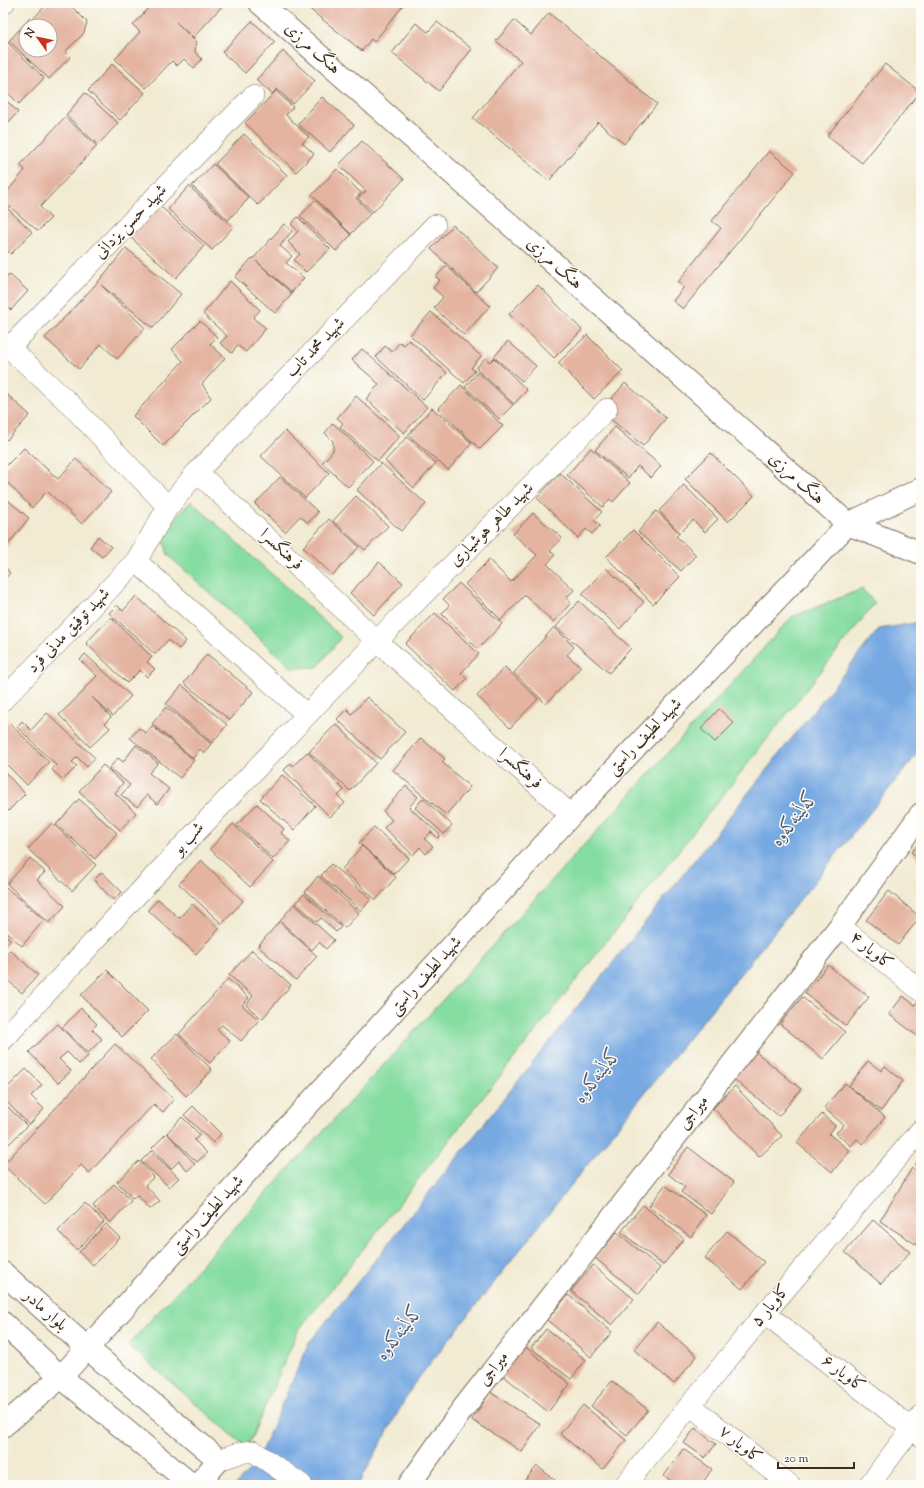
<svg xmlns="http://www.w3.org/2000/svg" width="924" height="1488" font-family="'Sorts Mill Goudy',Amiri,serif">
<rect width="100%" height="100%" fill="#fdfcf7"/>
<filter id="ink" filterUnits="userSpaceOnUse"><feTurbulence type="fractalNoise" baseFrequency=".025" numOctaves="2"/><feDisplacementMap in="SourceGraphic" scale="8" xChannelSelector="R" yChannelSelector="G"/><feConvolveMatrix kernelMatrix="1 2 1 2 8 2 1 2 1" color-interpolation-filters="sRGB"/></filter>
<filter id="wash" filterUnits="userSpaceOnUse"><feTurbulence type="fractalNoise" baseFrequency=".012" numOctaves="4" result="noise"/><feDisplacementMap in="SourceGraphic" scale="16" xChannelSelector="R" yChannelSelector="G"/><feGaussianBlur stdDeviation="0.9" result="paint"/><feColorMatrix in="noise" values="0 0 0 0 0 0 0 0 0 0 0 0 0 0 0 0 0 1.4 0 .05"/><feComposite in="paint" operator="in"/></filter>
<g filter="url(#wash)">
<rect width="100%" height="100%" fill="#f2ebd3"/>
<path fill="#86dda1" stroke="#608460" d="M191,501L341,637L318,667L292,668L168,555L162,533Z
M862,589L875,603L298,1331L247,1448L128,1345L792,617Z"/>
<path fill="#76a8e2" stroke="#586980" d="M921,622V749L615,1130L413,1385L358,1485H236L256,1463L309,1343L879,629Z"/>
<g id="blocks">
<path fill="#e4b4a0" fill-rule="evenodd" d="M48,3H68L87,22L84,33L65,52L70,57L49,79L9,41L30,18L32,20ZM26,26H50V50H26Z
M153,3L156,5L157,3H225L193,38L176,22L196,42L195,52L202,59L194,68L184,59L177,66L172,61L146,88L115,59L140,32L133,25Z
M302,3H405L374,42L371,39L362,51Z
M549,13L657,104L624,144L598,122L549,181L473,118L521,61L496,41L514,20L531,35Z
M252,21L275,42L245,73L222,52Z
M437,22L472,49L439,91L392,53L416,23L428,32Z
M3,38L44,78L19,104L3,88Z
M283,51L315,81L293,104L277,89L272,94L256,80Z
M112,64L145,93L120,120L88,91Z
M885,64L920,92L862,163L827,136Z
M276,91L293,107L286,115L309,137L302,143L314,154L296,172L245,123Z
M85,93L118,123L98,145L66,115Z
M3,97L18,112L3,128Z
M322,97L354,125L330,152L298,124Z
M65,117L97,146L40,207L51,218L38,231L3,201V197L25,170L20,165Z
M244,134L287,175L258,205L215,164Z
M362,141L404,179L373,212L358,198L366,191L339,165Z
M769,151L795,172L683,309L673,301L684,287L678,282L721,228L712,221Z
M213,164L249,198L228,220L192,186Z
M337,169L361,193L356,198L371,213L351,234L312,195Z
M189,186L233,227L212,250L168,209Z
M315,200L351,235L336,251L300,216Z
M3,204L32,232L11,254L3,247Z
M158,204L204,246L176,278L129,236Z
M298,217L330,249L306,272L294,260L300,254L288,242L298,231L291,224Z
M284,224L292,231L280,246L292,256L286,263L304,278L292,292L256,261L292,294L275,313L235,277L252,258L253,259Z
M453,225L498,268L476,292L431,249Z
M126,248L181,294L153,328L101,285L145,328L117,359L101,344L79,369L45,338L98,282Z
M446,266L490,306L464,335L434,308L443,297L433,288L440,280L436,277Z
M9,274L28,291L11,310L3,303V280Z
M230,281L260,310L253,318L266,328L246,352L237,345L232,353L220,343L227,336L203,314Z
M538,285L582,330L554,358L509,314Z
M431,312L481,356L471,368L475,371L464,383L410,335Z
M200,321L217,337L210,344L225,358L202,384L211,398L163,446L133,416L183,361L172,349Z
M587,335L623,371L594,399L558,363Z
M409,340L447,373L423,400L376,357L385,346L392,352L400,342L404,345Z
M508,341L536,366L522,381L494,357Z
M362,349L427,407L404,433L366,399L379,384L352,360Z
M485,358L490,362L494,358L527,390L514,404L476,368Z
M478,372L513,405L499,419L465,387Z
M625,383L666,418L643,446L601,411Z
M461,385L503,426L480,449L438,409Z
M3,391L30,415L7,440L3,437Z
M356,396L400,436L378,461L340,427L343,423L337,418Z
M432,408L472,443L448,470L408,435Z
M333,423L373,461L348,487L322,463L333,451V441L325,433Z
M615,427L661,466L651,478L638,466L628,478L595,450Z
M285,431L329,473L305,498L261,456Z
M407,437L436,463L414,488L385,461Z
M24,448L58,479L76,459L111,492L82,524L47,491L32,508L3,478V469Z
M591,448L630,483L613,502L610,499L603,507L567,475Z
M711,453L754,496L728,522L685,479Z
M381,463L426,504L401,531L357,490Z
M560,473L602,512L594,520L600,526L592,534L586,529L578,538L537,498Z
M280,477L318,512L308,523L300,516L285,532L255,504Z
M684,485L718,519L705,532L693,520L680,533L659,511Z
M3,496L29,518L3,551Z
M356,496L388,526L365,550L333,521Z
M656,511L680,533L676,536L696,555L681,571L638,532Z
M533,513L562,538L550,551L555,555L547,564L574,590L566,598L571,603L553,622L525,595L501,620L465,584L489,560L511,582L537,555L513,534Z
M329,519L359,547L333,575L303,547Z
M633,530L680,577L653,604L606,557Z
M98,536L111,547L102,557L90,547Z
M379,562L403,583L374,615L350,593Z
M3,566L10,573L3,581Z
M606,568L644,602L620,629L582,594Z
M459,583L502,624L478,649L442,614L449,605L443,599Z
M136,596L186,641L179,649L168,640L155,654L109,613L117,605L123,611Z
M579,601L631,648L609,673L556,627Z
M435,613L479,654L461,673L467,679L455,691L405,644Z
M111,617L152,657L147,662L155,669L147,677L140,670L127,683L86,643Z
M554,627L574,647L567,655L581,667L546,704L514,673Z
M85,654L131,696L113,716L92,697L111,717L105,723L110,728L90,747L59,715L85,690L84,689L97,676L80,660Z
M207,654L253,692L230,720L184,683Z
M505,667L538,699L510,728L477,696Z
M182,685L227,725L212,743L166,704Z
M367,697L405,732L380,759L337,719L347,709L352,714Z
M166,707L211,744L204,753L200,749L193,758L152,724Z
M719,709L734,723L715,742L701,729Z
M47,713L95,758L87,767L77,757L72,762L77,766L63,780L52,770L56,765L17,727L22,721L31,730Z
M3,717L49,762L27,785L3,761Z
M336,724L376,763L350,791L309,752Z
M152,726L194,760L180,778L130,738L139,728L146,733Z
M421,738L445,759L442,762L470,787L446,815L393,770Z
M136,745L158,763L149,773L169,789L157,804L147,795L137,807L121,795L130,785L109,768L118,758L123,762Z
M307,752L344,790L338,796L345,803L330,817L284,770L291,763L293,766Z
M103,765L123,783L115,793L136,813L120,830L79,791Z
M3,770L25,794L8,811L3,806Z
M282,775L315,806L294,830L260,799Z
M406,786L418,797L409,807L440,835L438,838L431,832L424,839L433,846L426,854L420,847L413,855L384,828L392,820L383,811Z
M423,798L452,825L444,834L415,808Z
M79,799L117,833L95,859L56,825Z
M257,804L284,829L281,833L290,841L273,859L237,825Z
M52,823L96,865L72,891L28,849Z
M233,824L273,862L250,887L210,849Z
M374,827L409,858L394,874L359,843Z
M921,841V860L911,852Z
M362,846L396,877L376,900L342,869Z
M30,858L45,872L37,880L65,906L49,923L7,884Z
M201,860L243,901L222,924L179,884Z
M331,864L371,899L361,911L321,876Z
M102,872L122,892L113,900L94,880Z
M318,876L359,913L345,928L305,892Z
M6,887L44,920L22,946L3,929V890Z
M889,891L920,917L898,945L866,920Z
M304,894L341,927L336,932L321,918L317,922L295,903Z
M158,899L179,918L192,904L219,929L196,954L148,910Z
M294,904L334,940L326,949L319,942L312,950L280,921Z
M279,922L317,956L296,980L258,946Z
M3,933L11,940L3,948Z
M10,950L38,975L22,993L3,976V958Z
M252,950L291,985L262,1019L246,1005L253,996L229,975Z
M828,965L869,997L846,1026L805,993Z
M107,970L148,1011L122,1037L81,995Z
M228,979L249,998L242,1005L259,1020L241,1041L222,1025L217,1029L230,1041L210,1063L179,1034Z
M903,996L915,1005L921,997V1039L889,1014Z
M802,997L845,1032L823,1059L780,1024Z
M81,1008L97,1024L92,1029L102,1039L88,1053L62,1028Z
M58,1024L88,1056L79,1064L67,1052L59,1059L71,1071L58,1083L29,1052Z
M177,1034L212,1070L186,1096L151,1059Z
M115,1044L174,1099L163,1112L154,1104L89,1173L81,1165L45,1204L3,1165Z
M756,1052L801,1089L779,1116L734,1079Z
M868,1061L881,1071L885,1066L903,1081L881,1111L849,1086Z
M26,1069L42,1085L31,1096L44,1109L29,1125L3,1098V1092Z
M845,1083L885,1117L863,1144L857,1139L851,1146L836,1133L844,1125L824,1108Z
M735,1086L782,1136L759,1157L713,1108Z
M3,1102L27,1126L9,1144L3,1139Z
M193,1106L221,1134L213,1143L184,1115Z
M822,1114L835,1126L829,1134L850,1151L832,1172L797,1143Z
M182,1117L200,1135L194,1140L207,1153L197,1162L167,1133Z
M167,1133L195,1164L187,1171L179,1161L171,1169L152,1148Z
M688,1147L734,1182L711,1214L681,1192L685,1187L668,1174Z
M151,1151L179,1178L169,1187L141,1161Z
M921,1156V1169L915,1165Z
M139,1161L154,1177L145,1185L160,1201L150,1209L137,1195L133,1199L117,1182Z
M912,1168L921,1174V1239L917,1245L880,1221Z
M114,1184L131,1201L110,1223L93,1206Z
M665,1185L706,1215L691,1237L649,1206Z
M85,1203L104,1222L77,1250L58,1231Z
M643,1205L684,1239L663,1265L621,1232Z
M873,1220L910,1252L881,1284L845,1252Z
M106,1224L120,1238L93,1265L79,1252Z
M727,1231L764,1262L742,1289L705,1258Z
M617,1232L660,1268L639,1294L595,1258Z
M593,1265L634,1299L612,1325L571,1291Z
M568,1295L612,1332L591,1357L547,1320Z
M657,1322L697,1356L674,1384L634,1350Z
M546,1329L586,1360L571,1379L531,1348Z
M522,1344L570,1384L548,1412L499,1372Z
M612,1381L648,1410L627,1435L591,1406Z
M490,1392L540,1424L522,1452L472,1420Z
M583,1405L626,1440L603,1469L560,1434Z
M695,1428L716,1444L705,1458L684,1443Z
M683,1449L712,1469L701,1485H677L664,1476Z
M537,1466L561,1485H521Z"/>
</g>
</g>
<g filter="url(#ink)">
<use href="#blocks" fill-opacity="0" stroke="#7b6e5d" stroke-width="1"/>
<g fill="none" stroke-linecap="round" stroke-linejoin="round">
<g stroke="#7b6e5d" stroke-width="22">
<path id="street" d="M3,4L4,3
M3,342L71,405L168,507L197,472L377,641L571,815
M9,348L253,96
M197,472L435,225
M168,507L136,561L307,715
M3,700L136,561
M840,926L921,991
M3,1040L146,885L377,641L607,409
M765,1313L921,1436
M690,1405L790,1485
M219,1460L239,1453L253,1451L302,1485
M625,1485L765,1313L921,1130
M869,1485L921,1416"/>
</g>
<g stroke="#7b6e5d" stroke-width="24">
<path id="secondary" d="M260,3L848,524L921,553
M3,1273L87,1348L219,1460L197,1485
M3,1323L61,1377L192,1485
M3,1426L61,1377L571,815L848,524L921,489
M409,1485L462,1410L840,926L921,814"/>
</g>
<use href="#street" stroke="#fff" stroke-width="21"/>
<use href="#secondary" stroke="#fff" stroke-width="22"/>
</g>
</g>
<g text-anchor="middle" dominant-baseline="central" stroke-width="3" stroke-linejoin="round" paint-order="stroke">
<g font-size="17" fill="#3b2a1e" stroke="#fdfcf7">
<text transform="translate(312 49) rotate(42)">هنگ مرزی</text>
<text transform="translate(131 222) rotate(-46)">شهید حسن یزدانی</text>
<text transform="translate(554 264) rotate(42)">هنگ مرزی</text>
<text transform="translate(316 348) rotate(-46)">شهید محمد تاب</text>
<text transform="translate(796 479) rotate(42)">هنگ مرزی</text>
<text transform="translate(492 525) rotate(-45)">شهید طاهر هوشیاری</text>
<text transform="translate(281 550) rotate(43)">فرهنگسرا</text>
<text transform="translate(69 631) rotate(-46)">شهید توفیق مدنی فرد</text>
<text transform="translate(645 737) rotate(-46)">شهید لطیف راستی</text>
<text transform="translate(520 769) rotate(42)">فرهنگسرا</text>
<text transform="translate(189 839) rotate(-47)">شب بو</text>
<text transform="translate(871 951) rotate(39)">کاویار ۴</text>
<text transform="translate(426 976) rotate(-48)">شهید لطیف راستی</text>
<text transform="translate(694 1113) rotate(-52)">میراجی</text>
<text transform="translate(208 1215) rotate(-48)">شهید لطیف راستی</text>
<text transform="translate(771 1306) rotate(-50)">کاویار ۵</text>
<text transform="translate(45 1311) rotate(42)">بلوار مادر</text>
<text transform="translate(494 1369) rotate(-52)">میراجی</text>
<text transform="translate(843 1374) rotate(38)">کاویار ۶</text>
<text transform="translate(740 1445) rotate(39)">کاویار ۷</text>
</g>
<g font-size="18" font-style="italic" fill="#535c6c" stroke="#fdfcf7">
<text transform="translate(796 819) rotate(-52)">کەڵینەکەوە</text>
<text transform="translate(599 1076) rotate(-52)">کەڵینەکەوە</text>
<text transform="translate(401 1333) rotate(-52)">کەڵینەکەوە</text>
</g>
</g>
<rect width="924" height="1488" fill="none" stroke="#fdfcf7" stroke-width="16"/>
<g transform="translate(38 38) rotate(303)"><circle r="19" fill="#fdfcf7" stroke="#afa8a0"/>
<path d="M0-3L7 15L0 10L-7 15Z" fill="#c8321e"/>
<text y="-6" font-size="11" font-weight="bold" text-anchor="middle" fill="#3b2a1e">N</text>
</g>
<path d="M778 1462v6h76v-6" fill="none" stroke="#3b2a1e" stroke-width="2"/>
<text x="784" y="1462" font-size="12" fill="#3b2a1e" stroke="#fdfcf7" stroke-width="3" paint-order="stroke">20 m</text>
</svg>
